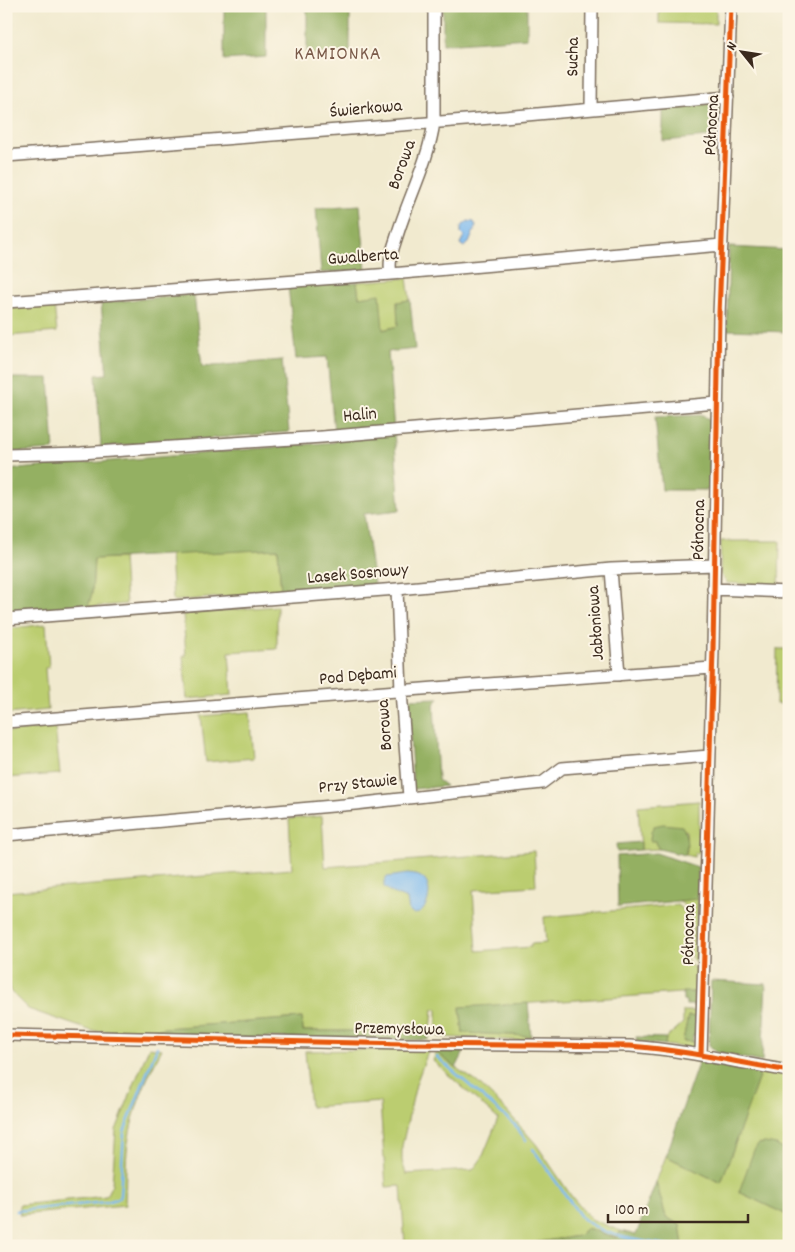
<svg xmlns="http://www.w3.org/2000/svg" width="795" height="1252" font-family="Dekko,sans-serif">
<rect width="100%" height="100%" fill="#fcf5e5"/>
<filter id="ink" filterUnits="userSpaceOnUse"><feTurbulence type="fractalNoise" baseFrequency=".02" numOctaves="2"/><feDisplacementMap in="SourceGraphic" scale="10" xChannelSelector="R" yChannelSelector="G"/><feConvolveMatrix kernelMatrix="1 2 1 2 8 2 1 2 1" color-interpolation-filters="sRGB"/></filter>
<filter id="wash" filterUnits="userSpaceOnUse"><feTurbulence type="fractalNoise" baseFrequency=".0096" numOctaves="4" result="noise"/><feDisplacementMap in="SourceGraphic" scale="20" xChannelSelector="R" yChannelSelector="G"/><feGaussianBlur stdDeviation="1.12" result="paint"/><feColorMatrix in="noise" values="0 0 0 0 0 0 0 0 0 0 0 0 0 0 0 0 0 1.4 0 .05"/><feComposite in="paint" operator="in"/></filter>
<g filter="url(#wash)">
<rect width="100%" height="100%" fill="#f1eacf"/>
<path fill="#bbcd70" stroke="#7b7c47" d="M659,6H716V24L659,23Z
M407,278L410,300L397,302L398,326L382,330L359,297L357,282Z
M54,305L57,332L7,336V309Z
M721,541H780L779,586L727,583L720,574Z
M278,549L281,592L173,601L170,554Z
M123,558L126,604L88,607L92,593L94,559Z
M277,606V649L229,652L232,695L187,699L183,656H186L183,614Z
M46,624L49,667L45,668L48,710L6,714V629Z
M777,649H789V704H776Z
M250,712L254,758L206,762L201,716Z
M55,727L60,774L6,778V732Z
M699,801V853H695L694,857L685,855L687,851L686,830L657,841V846L659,849L641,850L638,806Z
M322,816L325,867L534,851L536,886L473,890L477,951L531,947V944L546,943L544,917L677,905L685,912L688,918C689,933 677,965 699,969L697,1005H695V992L460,1008L463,1033L531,1036V1041L439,1037L437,1033V1009H433L431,1031H303L302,1018L165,1028L142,1031H92L28,1009L10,991L6,963V892L292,869L289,819Z
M686,899H698L696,963C677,948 708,922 679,901Z
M683,1011H697L699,1017L688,1016L683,1041L698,1042L697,1045L689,1048L665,1045L666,1038L683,1023Z
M149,1047L162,1049C146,1077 133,1111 128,1143C125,1163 126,1185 125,1205L20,1215L19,1205L106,1196L112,1184L116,1130Z
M429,1049L416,1084L402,1146V1161L406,1174L473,1170L482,1158L498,1119L433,1061L436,1052L456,1068L477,1082L504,1108L536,1144L572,1197L591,1219L621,1231L617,1238L587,1228L578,1236L513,1246H405L401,1186L386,1187L380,1102L310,1107L305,1051Z
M761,1071L789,1076V1153L776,1145L739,1192L789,1216V1246H683L680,1225L666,1217L656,1182L666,1156L721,1183Z"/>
<path fill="#94b062" stroke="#686d40" d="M224,6H266V57L224,60Z
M307,6H350V52L307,55Z
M443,6H527V38L443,44Z
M715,103L720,109L719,136L663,141V109Z
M360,205L366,270L321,273L316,208Z
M729,247L789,250L788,332L727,330Z
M357,282L359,297L380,294L383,330L398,326L397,302L410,300L415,349L388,352L400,510L364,514L374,585L281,592L278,549L94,559L92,593L88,607L6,613V470L335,442L327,357L296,359L288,286Z
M194,294L202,367L282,360L289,432L101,447L96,375L107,374L101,303Z
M7,378H49L54,450L17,452L6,449Z
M703,415L710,421V490H662L655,417Z
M439,698L434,704L438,780L446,786L413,789L408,699Z
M663,824L682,826C687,833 688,847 685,855L659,849L657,846L656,841H650L651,831L654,826Z
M641,842V850L617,852L616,844Z
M656,853L698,867V899L618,907L617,856Z
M711,981L766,984L762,1062L716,1052L709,1045Z
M683,992H695V1005H686V1001L683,1000Z
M528,1003L531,1036L463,1033L460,1007Z
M688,1016L699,1017V1035H693V1042L683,1041Z
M302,1018L303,1031H431L428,1040L142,1036V1031L165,1028Z
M636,1037L666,1038L665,1045L637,1042Z
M464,1049L463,1054L456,1068L436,1052Z
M700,1058L712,1065L761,1071L721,1183L666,1156Z
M765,1143L776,1145L789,1153V1216L739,1192L754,1150L759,1144Z
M656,1182L666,1217L680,1225L683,1246H513L578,1236L587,1228L616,1238L621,1231L636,1235Z"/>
<path fill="#7cb9ef" stroke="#5c7286" d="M468,221L474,222L476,226L469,243L464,247L460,244L464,236L461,233V227Z
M407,874C410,874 416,875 419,876C434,883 430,904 420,913L413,914L409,911L407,899L392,893L384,887V883L387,877Z"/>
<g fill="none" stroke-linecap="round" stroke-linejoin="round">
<path stroke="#7cb9ef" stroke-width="2.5" d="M437,1057L515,1125L526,1140
M533,1149L581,1217C605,1238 642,1241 672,1246
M16,1211L106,1202L117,1199L120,1196L124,1132L157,1047"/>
</g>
</g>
<g filter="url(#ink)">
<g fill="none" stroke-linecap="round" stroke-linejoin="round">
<g stroke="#7b6d5c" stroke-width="14">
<path id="street" d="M591,108L592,6
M6,156L504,117L728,97
M391,274C388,260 393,249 397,236C408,199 429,160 434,122V6
M6,302L391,274L722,245
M6,455L81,453L322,437L717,403
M611,569L619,675
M397,589L401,691L409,797
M713,589L789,592
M6,619L397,589L611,569L714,565
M6,722L473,685L712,668
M6,835L355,804L542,783L562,768L709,756
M6,1035L405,1044L630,1046C684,1050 736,1062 789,1071
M701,1054L713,650L719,315L731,6"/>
</g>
<use href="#street" stroke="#fff" stroke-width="11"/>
<g stroke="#fcf5e5" stroke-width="8">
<path id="cycleway" d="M6,1035L405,1044L630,1046C684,1050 736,1062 789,1071
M701,1054L713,650L719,315L731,6"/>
</g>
<use href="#cycleway" stroke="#e8590c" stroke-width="5"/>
</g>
</g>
<g text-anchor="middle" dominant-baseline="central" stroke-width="4" stroke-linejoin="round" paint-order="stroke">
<g font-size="18" fill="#3b2a1e" stroke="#fcf5e5">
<text transform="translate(574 57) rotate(-89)">Sucha</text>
<text transform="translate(366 110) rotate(-5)">Świerkowa</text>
<text transform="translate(713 125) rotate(-87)">Północna</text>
<text transform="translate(403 165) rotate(-70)">Borowa</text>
<text transform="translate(363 258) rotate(-4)">Gwalberta</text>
<text transform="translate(360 416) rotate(-5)">Halin</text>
<text transform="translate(700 530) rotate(-89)">Północna</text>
<text transform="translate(358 575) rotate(-5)">Lasek Sosnowy</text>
<text transform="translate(597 623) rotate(-94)">Jabłoniowa</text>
<text transform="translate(358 677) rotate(-5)">Pod Dębami</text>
<text transform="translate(386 725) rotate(-94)">Borowa</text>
<text transform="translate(358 785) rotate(-6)">Przy Stawie</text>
<text transform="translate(690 935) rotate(-89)">Północna</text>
<text transform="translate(399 1030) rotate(1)">Przemysłowa</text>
</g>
<g font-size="20" letter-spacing="1" fill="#7a5a49" stroke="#fcf5e5">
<text x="338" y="55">KAMIONKA</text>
</g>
</g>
<rect width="795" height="1252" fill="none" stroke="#fcf5e5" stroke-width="25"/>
<g transform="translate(742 52) rotate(300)" stroke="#fcf5e5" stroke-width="4" paint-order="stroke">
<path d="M0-4L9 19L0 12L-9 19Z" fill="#3b2a1e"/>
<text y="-8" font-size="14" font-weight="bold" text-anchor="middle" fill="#3b2a1e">N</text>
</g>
<path d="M608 1214v8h140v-8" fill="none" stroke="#3b2a1e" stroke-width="2.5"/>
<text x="615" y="1214" font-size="15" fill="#3b2a1e" stroke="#fcf5e5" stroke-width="4" paint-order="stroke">100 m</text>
</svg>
